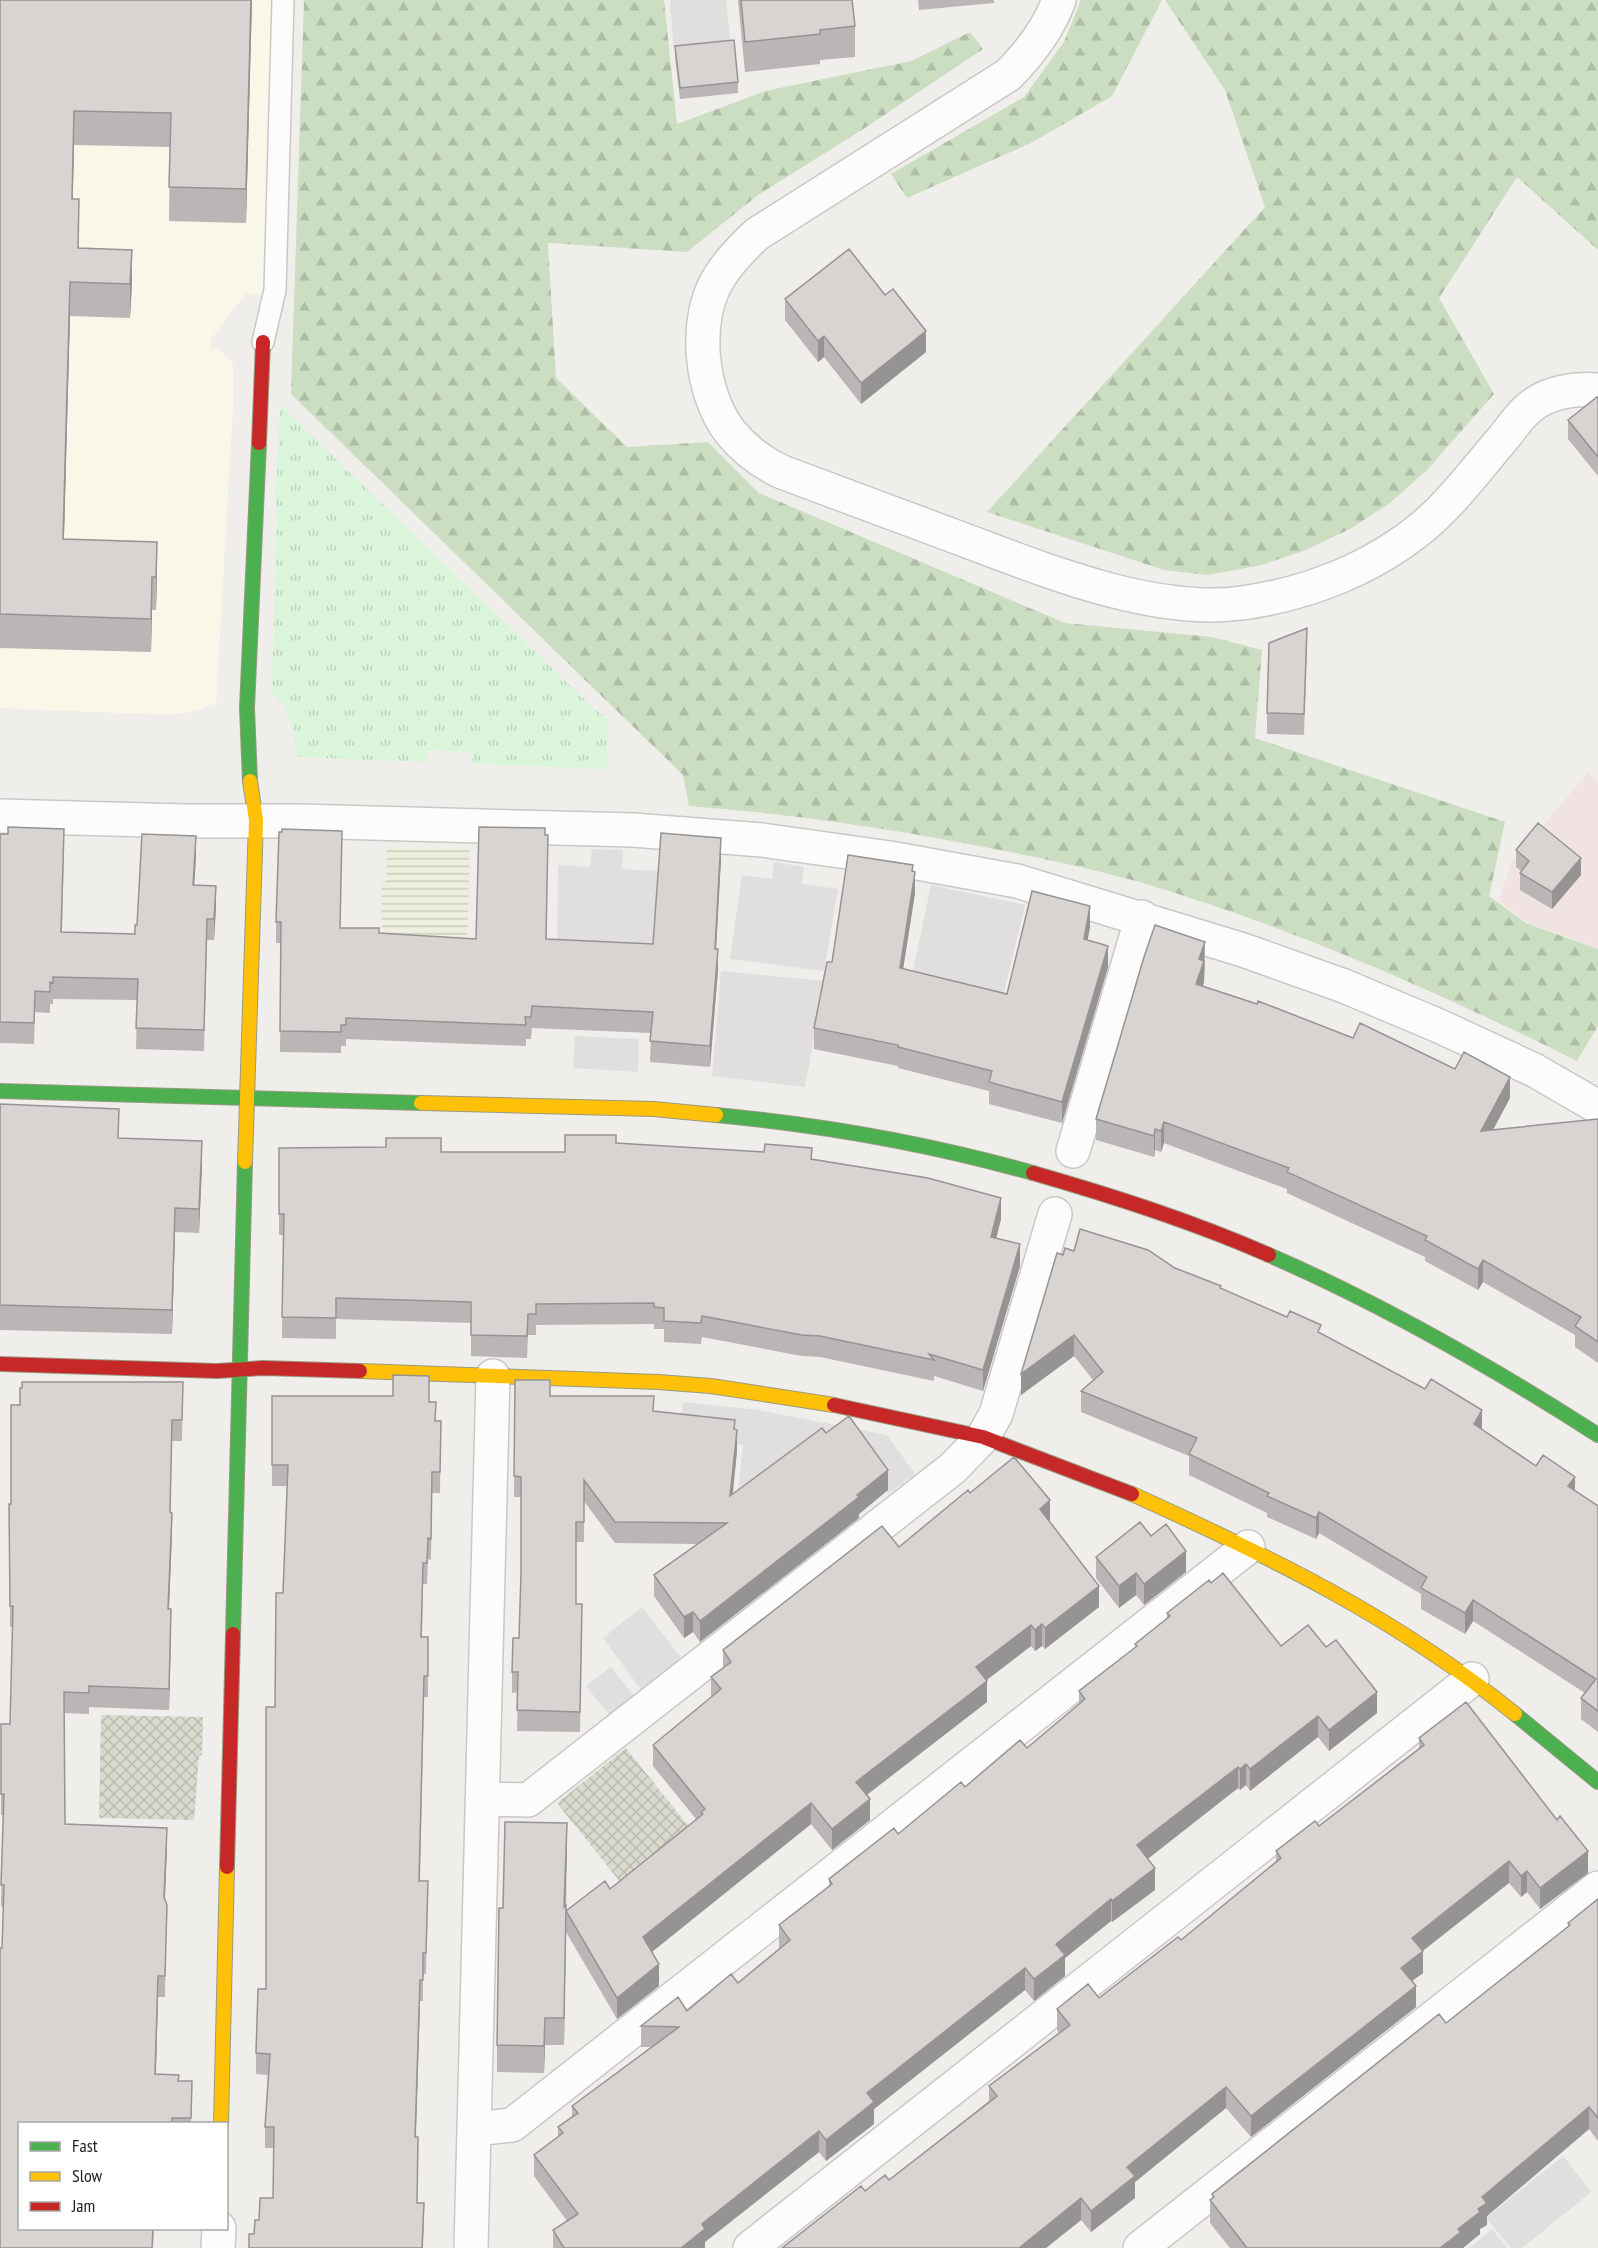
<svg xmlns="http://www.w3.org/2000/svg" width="1598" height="2248" font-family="'PT Sans Narrow',sans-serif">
<defs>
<pattern id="construction-cross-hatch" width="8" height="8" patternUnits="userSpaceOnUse" patternTransform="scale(1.5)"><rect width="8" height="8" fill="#d9d9cd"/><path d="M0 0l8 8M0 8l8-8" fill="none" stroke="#babab0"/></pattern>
<pattern id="farmland-rules" width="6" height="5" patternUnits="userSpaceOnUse" patternTransform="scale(1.5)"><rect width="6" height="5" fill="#efefdf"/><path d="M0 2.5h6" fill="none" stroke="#cdcdbf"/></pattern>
<pattern id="forest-firs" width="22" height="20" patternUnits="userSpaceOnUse" patternTransform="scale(1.5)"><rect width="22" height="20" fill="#cbdec1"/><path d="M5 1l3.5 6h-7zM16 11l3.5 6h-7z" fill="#aebea6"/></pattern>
<pattern id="park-tufts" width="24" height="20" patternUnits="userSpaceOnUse" patternTransform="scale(1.5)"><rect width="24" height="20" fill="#daf5da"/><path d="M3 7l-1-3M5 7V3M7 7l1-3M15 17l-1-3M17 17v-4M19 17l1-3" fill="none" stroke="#bbd2bb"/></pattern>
</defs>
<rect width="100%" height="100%" fill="#f0eeeb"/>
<path fill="#f1e3e1" d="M1588,772L1598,781V948L1526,922L1499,900L1511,864Z"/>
<path fill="#f8f7e8" d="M0,0H274L263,294H245L211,339V349H218L233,364V407L216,703L196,711L169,715L0,708Z"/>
<path fill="url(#construction-cross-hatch)" d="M101,1715L203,1717L202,1755L199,1756L194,1820L99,1818Z
M626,1748L694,1833L625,1888L557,1803Z"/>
<path fill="url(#farmland-rules)" d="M387,847L470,849L467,947L381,945L382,882L386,881Z"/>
<path fill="url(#forest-firs)" d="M304,0H664L677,124L765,91L911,61L970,32L983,49L868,126L758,195L687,252L548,243L556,378L627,447L708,442L759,493L1065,623L1212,637L1262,650L1255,738L1505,822L1489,896L1526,923L1598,949V1026L1577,1061C1434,990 1289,926 1136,881C1079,865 1021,854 963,843C872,826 781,813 689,806L683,775L291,394Z
M1081,0H1162L1112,96L1031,143L907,198L891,174L1024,97L1064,42Z
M1165,0H1598V250L1517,177L1439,298L1494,394L1427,470L1390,503L1350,529L1306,550L1262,565L1207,575L1164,570L987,512L1265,207L1225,90Z"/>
<path fill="url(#park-tufts)" d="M280,405L587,702L608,720L607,769L472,764L473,752L427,750V762L296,757C294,734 293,708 272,694L277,504L275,503Z"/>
<path fill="#e0dfde" d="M670,0H726L731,46L674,52Z
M592,849L623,850L622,869L659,871L652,952L557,948L558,865L590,867Z
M774,862L804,867L802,884L838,889L824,971L730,959L742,875L772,879Z
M931,885L1025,905L1001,1005L910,985Z
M721,971L825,981L805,1087L712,1076Z
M575,1036L639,1039L638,1072L573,1068Z
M683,1402L758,1410L887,1435L915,1474L888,1494L850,1441L734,1528L743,1445L679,1437Z
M642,1607L683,1660L642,1691L603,1638Z
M611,1667L635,1697L610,1716L586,1686Z
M1563,2156L1591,2192L1522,2248H1511L1486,2218Z
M1492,2229L1507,2248H1469Z"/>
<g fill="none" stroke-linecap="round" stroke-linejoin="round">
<g stroke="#c9c8c7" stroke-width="24">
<path id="lane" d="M263,342L275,290L283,0"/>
</g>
<g stroke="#c9c8c7" stroke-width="36">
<path id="street" d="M1059,0C1048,30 1030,53 1008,75L757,234C743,247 730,260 720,276C692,318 700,394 731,433C745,450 763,463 782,472C843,495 905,518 967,541C1047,571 1155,615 1242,603C1308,594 1374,568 1425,525C1455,499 1479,466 1505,436C1512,427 1520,415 1529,408C1547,392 1575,388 1598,390
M0,816L185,821H298L633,830L762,840L890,858L1017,881L1243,950L1344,986L1439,1026L1534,1070L1598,1107
M1073,1151L1142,917
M482,1799L528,1800L953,1468L983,1437L996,1414L1055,1214
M474,2129L512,2125L1248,1547
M218,2248L219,2228
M471,2248L493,1376
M750,2248L1472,1679
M1140,2248L1598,1888"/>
</g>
<g stroke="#999a82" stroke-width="16">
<path id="fast" d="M250,781L247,708L259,443
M0,1091L421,1103
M716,1115C823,1125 930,1144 1033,1173
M1269,1255C1384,1305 1492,1367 1598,1435
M233,1634L245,1162
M1515,1714L1598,1782"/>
</g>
<g stroke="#999a82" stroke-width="16">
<path id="slow" d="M421,1103L654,1109L716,1115
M245,1162L256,820L250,781
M360,1371L658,1382L711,1386L834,1405
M1132,1494C1269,1556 1397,1618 1515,1714
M221,2124L227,1867"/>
</g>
<g stroke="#999a82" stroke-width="16">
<path id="jam" d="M259,443L263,342
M1033,1173C1113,1196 1192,1221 1269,1255
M0,1364L217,1371L263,1368L360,1371
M834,1405L983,1437L1132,1494
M227,1867L233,1634"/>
</g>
<use href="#lane" stroke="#fdfcfc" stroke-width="21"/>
<use href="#street" stroke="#fdfcfc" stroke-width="33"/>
<use href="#fast" stroke="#4caf50" stroke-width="14"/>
<use href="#slow" stroke="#ffc107" stroke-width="14"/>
<use href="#jam" stroke="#c62828" stroke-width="14"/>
</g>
<path fill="#b9b6b5" d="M0,0H252L246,223L169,221L170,147L74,145L72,199L79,248L132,284L130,318L70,316L64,539L157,576L156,610H152L151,652L0,648Z
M738,0H852L855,26V57L820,60V64L745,72Z
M918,0H994V3L919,10Z
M675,46L738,82V93L680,99L675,57Z
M785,299L926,352L861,404L824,357L818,362L785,320Z
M1598,399V476L1568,439V420Z
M1307,649L1304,735L1267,734V713Z
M0,834L64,850L62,932L135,934L137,925L196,857L194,885L216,907L214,940H207L204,1051L136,1049L137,1000L53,999V1004H50V1013L35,1012L34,1044L0,1043Z
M1516,850L1581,875L1552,909L1520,890V873L1521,871L1516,867Z
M342,853L340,928L379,933L476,939H546L653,944L721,859L716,949L718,970L710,1067L650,1062L651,1033L532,1028L531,1039H526V1046L346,1039V1046H341V1053L280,1052L281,943H276V922Z
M913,871L915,893L903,969L1007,994L1090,927L1087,940L1108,967L1062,1123L989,1104V1091L898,1068V1066L814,1049V1028L832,962Z
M1205,963L1204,982L1203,986L1353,1038L1510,1098L1493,1130L1598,1119V1363L1575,1347V1335L1483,1282L1478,1290L1425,1261V1257L1287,1193V1189L1164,1143L1161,1152L1155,1150L1154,1157L1096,1140V1119Z
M0,1104L119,1138L202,1166L199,1233L175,1232L172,1334L0,1330Z
M616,1143L812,1159L1001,1219L996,1239L1020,1266L983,1391L934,1376V1381L820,1357L802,1356L702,1337L701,1344L664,1342V1329H654V1324L536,1325V1335H528L527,1358L471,1356V1323L336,1319V1339L282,1338L283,1235H279V1148L441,1152H565Z
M1074,1251L1175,1268L1321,1333L1482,1430L1598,1506V1732L1581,1719V1698L1585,1693L1473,1621L1465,1634L1421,1609V1594L1319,1533L1316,1539L1267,1517V1513L1189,1475V1456L1081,1412V1391L1093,1380L1074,1356L1021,1395L1063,1255Z
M515,1380L550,1396L654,1411L735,1429L737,1451L733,1494L826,1433L888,1490L859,1514V1518L700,1642L693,1632L684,1638L654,1596V1575L698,1544L615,1543L584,1501V1542H576V1604L582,1624L580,1732L517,1731L518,1692L512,1693V1672L519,1638L521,1573V1497H514Z
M22,1382H183L182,1441H172L170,1512L172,1513V1534L169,1609H171V1630L169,1710L89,1707V1714L64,1713L65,1824L167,1828L165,1899L167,1905L165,1997H158L156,2074L179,2075L178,2081H192L191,2124H20V2229H154L153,2248H0V1948H2L3,1907L1,1906L3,1815H1V1724H10L13,1627H10L9,1525V1504H11V1405H20V1388H22Z
M272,1396L429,1402L436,1421H441L440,1493H432L431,1560L428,1559L427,1584H423L422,1637H428V1697H424L420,1881H428L426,1974H423V2001H420L416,2137L417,2203L424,2224L254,2234L259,2220L273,2198L274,2148H265V2127L268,2075L256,2074V2053L266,1989L275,1707L283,1593L288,1486H272Z
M970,1493L1050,1522L1099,1607L1045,1649L1042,1646L1035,1651L1031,1646L987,1680V1702L867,1795L870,1820L832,1850L811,1824L652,1952L659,1986L617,2019L566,1932V1911L610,1889L696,1819L653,1766V1745L711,1697V1677L723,1668V1650L899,1547Z
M1151,1536L1186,1572L1144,1605L1136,1595L1119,1608L1096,1578V1557Z
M1167,1613L1281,1646L1377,1713L1329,1751L1318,1737L1250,1791L1246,1785L1240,1790L1238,1788L1148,1859L1155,1890L1112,1922L1111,1921L1065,1958V1976L1034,2001L1025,1990L874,2109V2124L826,2161L819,2152L705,2242V2248H553V2230L567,2221L534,2176V2155L558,2137V2127L572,2116V2106L651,2047H641V2026L687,2011L738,1983L780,1949L779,1947V1925L829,1887V1879L898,1834L965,1787L1027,1748L1079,1705V1691L1135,1648V1644L1167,1618Z
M1419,1738L1588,1873L1540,1909L1527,1892L1521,1897L1509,1883L1423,1951V1973L1412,1981L1416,2007L1251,2137L1226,2108L1135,2182V2198L1091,2232L1081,2220L1046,2248H782L865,2191L889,2180L989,2101V2086L1059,2033L1057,2030V2009L1099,1998L1181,1940L1276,1861V1851L1319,1826L1419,1748Z
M567,1851L564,2045H545L544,2073L497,2072V2045L503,1908Z
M1598,1899V2141L1589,2129L1487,2216V2225L1480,2229V2234L1463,2248H1230L1210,2223V2200L1212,2199V2194L1446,2023L1568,1927V1923Z"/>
<path fill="#969493" d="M251,0H252L246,223V189Z
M74,111V145L72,233V199Z
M132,250V284L130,318V284Z
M70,282V316L63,573V539Z
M926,331V352L861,404V383Z
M824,336V357L818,362V341Z
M157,542V576L156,610V577Z
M152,577V610L151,652V619Z
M196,836V857L193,906V885Z
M721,838V859L715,970V949Z
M1581,858V875L1552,909V892Z
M913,865V885L915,872V893L900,989V968Z
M216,886V907L214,940V919Z
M1090,906V927L1084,960V939Z
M1205,942L1204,982L1196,1005V984L1199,959Z
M1108,946V967L1062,1123V1102Z
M718,949V970L710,1067V1046Z
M1510,1077V1098L1481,1152V1131Z
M1164,1122V1143L1161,1152V1131Z
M1155,1129V1150L1154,1157V1136Z
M202,1141V1166L199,1233V1209Z
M1001,1198V1219L991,1258V1237Z
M175,1208V1232L172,1334V1310Z
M1020,1244V1266L983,1391V1370Z
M1483,1260V1282L1478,1290V1269Z
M1074,1335V1356L1021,1395V1374Z
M1482,1410V1431L1474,1424Z
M737,1430V1451L730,1517V1496Z
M888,1470V1490L859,1514V1518L700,1642V1621Z
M1575,1477V1498L1568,1486Z
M1050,1500V1522L1040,1509Z
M1319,1512V1533L1316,1539V1518Z
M172,1513V1534L168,1630V1609Z
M1186,1551V1572L1144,1605V1584Z
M1136,1573V1595L1119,1608V1586Z
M1099,1586V1607L1045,1649V1628Z
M1473,1600V1621L1465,1634V1613Z
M171,1609V1630L169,1710V1689Z
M693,1612V1632L684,1638V1617Z
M1042,1624V1646L1035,1651V1630Z
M1031,1625V1646L976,1688V1667Z
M987,1681V1702L856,1803V1782Z
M1377,1692V1713L1329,1751V1730Z
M1318,1716V1737L1250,1791V1769Z
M1246,1764V1785L1240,1790V1769Z
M1238,1767V1788L1137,1867V1845Z
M870,1799V1820L832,1850V1829Z
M811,1803V1824L643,1959V1937Z
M567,1823V1851L564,1934V1907Z
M167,1828V1849L164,1918V1897Z
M1588,1851V1873L1540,1909V1888Z
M1509,1861V1883L1412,1959V1938Z
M1155,1868V1890L1112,1922V1901Z
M1527,1871V1892L1521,1897V1876Z
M1111,1899V1921L1065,1958V1976L1034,2001V1979L1056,1944Z
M566,1905V1933L564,2045V2018Z
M1423,1951V1973L1401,1989V1968Z
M659,1964V1986L617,2019V1998Z
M1025,1968V1990L874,2109V2124L826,2161V2140L867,2093Z
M158,1976V1997L155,2095V2074Z
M420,1980V2001L415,2158V2137Z
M1416,1986V2007L1251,2137V2116Z
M545,2018V2045L544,2073V2046Z
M1226,2087V2108L1135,2182V2198L1091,2232V2211L1127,2167Z
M1589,2107V2129L1487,2216V2225L1480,2229V2234L1463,2248H1440L1478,2209L1482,2197Z
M819,2131V2152L705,2242V2248H681L702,2224Z
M1081,2198V2220L1046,2248H1019Z
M424,2203L423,2248H422Z"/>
<path fill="#d7d4d2" stroke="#969493" stroke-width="1.5" d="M0,0H251L246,189L169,187L171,113L74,111L72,199H79L78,248L132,250L130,284L70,282L63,539L157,542L156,577H152L151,619L0,614Z
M741,0H852L855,26L820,30V34L745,42Z
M734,40L738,82L680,88L675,46Z
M849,249L885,295L893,289L926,331L861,383L824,336L818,341L785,299Z
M1597,397L1598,399V457L1568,420Z
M1307,628L1304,714L1267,713L1269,643Z
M1538,823L1581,858L1552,892L1520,873L1529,861L1516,850Z
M8,827L64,829L61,932L135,934V925H137L142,834L196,836L193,885L216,886L214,919H207L204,1030L136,1028L138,979L53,977V983L50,982V992L35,991L34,1023L0,1022V834H8Z
M479,827L545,828V835H548L546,939L653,944L661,833L721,838L715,949H718L710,1046L650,1041L653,1012L532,1006L531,1017H525L526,1025L346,1018V1025H341V1032L280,1031L281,922H276L279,832H282V829L342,831L340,928H379V933L476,939Z
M848,855L913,865L912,871L915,872L900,968L1007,994L1032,891L1090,906L1084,939L1108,946L1062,1102L989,1082L992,1071L898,1047V1045L814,1028L827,962H832Z
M1155,925L1205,942L1199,959L1204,961L1196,984L1257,1004L1258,1001L1353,1038L1360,1023L1455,1069L1464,1052L1510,1077L1481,1131L1598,1119V1342L1575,1326L1581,1317L1483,1260L1478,1269L1425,1240L1427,1236L1287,1172L1289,1168L1164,1122L1161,1131L1155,1129L1154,1136L1096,1119L1144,957Z
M0,1104L119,1109L118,1138L202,1141L199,1209L175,1208L172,1310L0,1305Z
M565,1135H616V1143L764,1152L765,1144L812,1148L811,1159L928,1178L1001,1198L991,1237L1020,1244L983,1370L929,1354L934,1360L820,1336L802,1335L702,1316L701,1323L664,1321V1308L654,1307V1303L536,1304V1314H528L527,1336L471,1335V1302L336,1298V1318L282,1317L284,1214H279V1148L386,1147V1138H441V1152H565Z
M1080,1229L1148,1250L1175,1268L1221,1286L1220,1288L1287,1317L1290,1311L1321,1325L1318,1332L1425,1389L1431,1379L1482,1410L1474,1424L1536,1466L1543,1455L1575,1477L1568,1486L1598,1506V1711L1581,1698L1596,1679L1473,1600L1465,1613L1421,1588L1427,1577L1319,1512L1316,1518L1267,1496L1269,1493L1189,1454L1197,1438L1081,1391L1103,1372L1074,1335L1021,1374L1057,1253L1063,1255L1065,1248L1074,1251Z
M393,1375L429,1376V1402H436L435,1421H441L440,1472H432L431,1539L428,1538L427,1563H423L421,1637H428V1676H424L419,1881H428L426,1953H423V1980H420L415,2137H418L417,2203H424L422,2248H249V2234H254L255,2220H259L260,2198H273L274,2127H265L270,2054L256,2053L258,1989H266V1707H275L276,1593H283L288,1465H272V1396H393Z
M515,1380H550V1396H654L653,1411L735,1420L734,1429L737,1430L730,1496L822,1428L826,1433L849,1416L888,1470L857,1495L859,1497L700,1621L693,1612L684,1617L654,1575L727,1523L615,1522L584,1480V1522H576V1604H582L580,1712L517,1710L518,1672H512L513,1638H519L521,1573V1477L514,1476Z
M22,1382H183L182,1420H172L170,1512L172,1513L168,1609H171L169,1689L89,1686V1693L64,1692L65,1824L167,1828L164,1897L167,1905L165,1976H158L155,2074L179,2075L178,2081H192L191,2118H172V2124H20V2229H153L152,2248H0V1948H2L4,1885H1L4,1794H1V1724H10L13,1606H10L9,1504H11V1405H20V1388H22Z
M1014,1457L1050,1500L1040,1509L1099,1586L1045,1628L1042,1624L1035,1630L1031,1625L976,1667L987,1681L856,1782L870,1799L832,1829L811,1803L643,1937L659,1964L617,1998L566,1911L605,1881L610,1889L703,1814L701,1812L705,1809L653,1745L721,1689L711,1677L731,1662L723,1650L882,1526L899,1547L968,1490L970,1493Z
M1140,1522L1151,1536L1166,1524L1186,1551L1144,1584L1136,1573L1119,1586L1096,1557Z
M1223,1573L1281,1646L1308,1625L1326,1647L1336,1640L1377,1692L1329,1730L1318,1716L1250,1769L1246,1764L1240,1769L1238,1767L1137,1845L1155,1868L1112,1901L1111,1899L1056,1944L1065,1955L1034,1979L1025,1968L867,2093L874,2102L826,2140L819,2131L702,2224L705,2229L681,2248H564L553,2230L578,2214L534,2155L563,2133L558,2127L578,2113L572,2106L679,2027L641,2026L678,1997L687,2011L731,1974L738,1983L790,1940L779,1925L832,1884L829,1879L894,1828L898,1834L961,1782L965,1787L1020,1740L1027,1748L1085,1699L1079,1691L1137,1646L1135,1644L1170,1616L1167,1613L1209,1580L1211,1583Z
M1466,1702L1557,1820L1560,1816L1588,1851L1540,1888L1527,1871L1521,1876L1509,1861L1412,1938L1423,1951L1401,1968L1416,1986L1251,2116L1226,2087L1127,2167L1135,2176L1091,2211L1081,2198L1019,2248H782L861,2186L865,2191L885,2175L889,2180L997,2096L989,2086L1070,2025L1057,2009L1088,1984L1099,1998L1178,1937L1181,1940L1281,1858L1276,1851L1315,1821L1319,1826L1424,1745L1419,1738Z
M505,1822L567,1823L564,1907L566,1905L564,2018H545L544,2046L497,2045L499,1908H503Z
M1598,1899V2118L1589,2107L1482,2197L1487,2203L1478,2209L1480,2212L1458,2229L1461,2232L1440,2248H1247L1210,2200L1214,2197L1212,2194L1439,2014L1446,2023L1560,1933L1570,1925L1568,1923Z"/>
<rect x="18" y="2122" width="210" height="108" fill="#ffffff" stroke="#a7a7a7" stroke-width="1.5"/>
<rect x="30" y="2142" width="30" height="9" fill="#4caf50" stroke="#a7a7a7" stroke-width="1.5"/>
<text x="72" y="2152" font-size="18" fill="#222222">Fast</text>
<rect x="30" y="2172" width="30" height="9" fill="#ffc107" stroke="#a7a7a7" stroke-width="1.5"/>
<text x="72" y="2182" font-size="18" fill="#222222">Slow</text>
<rect x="30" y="2202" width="30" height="9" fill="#c62828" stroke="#a7a7a7" stroke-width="1.5"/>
<text x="72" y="2212" font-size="18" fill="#222222">Jam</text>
</svg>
